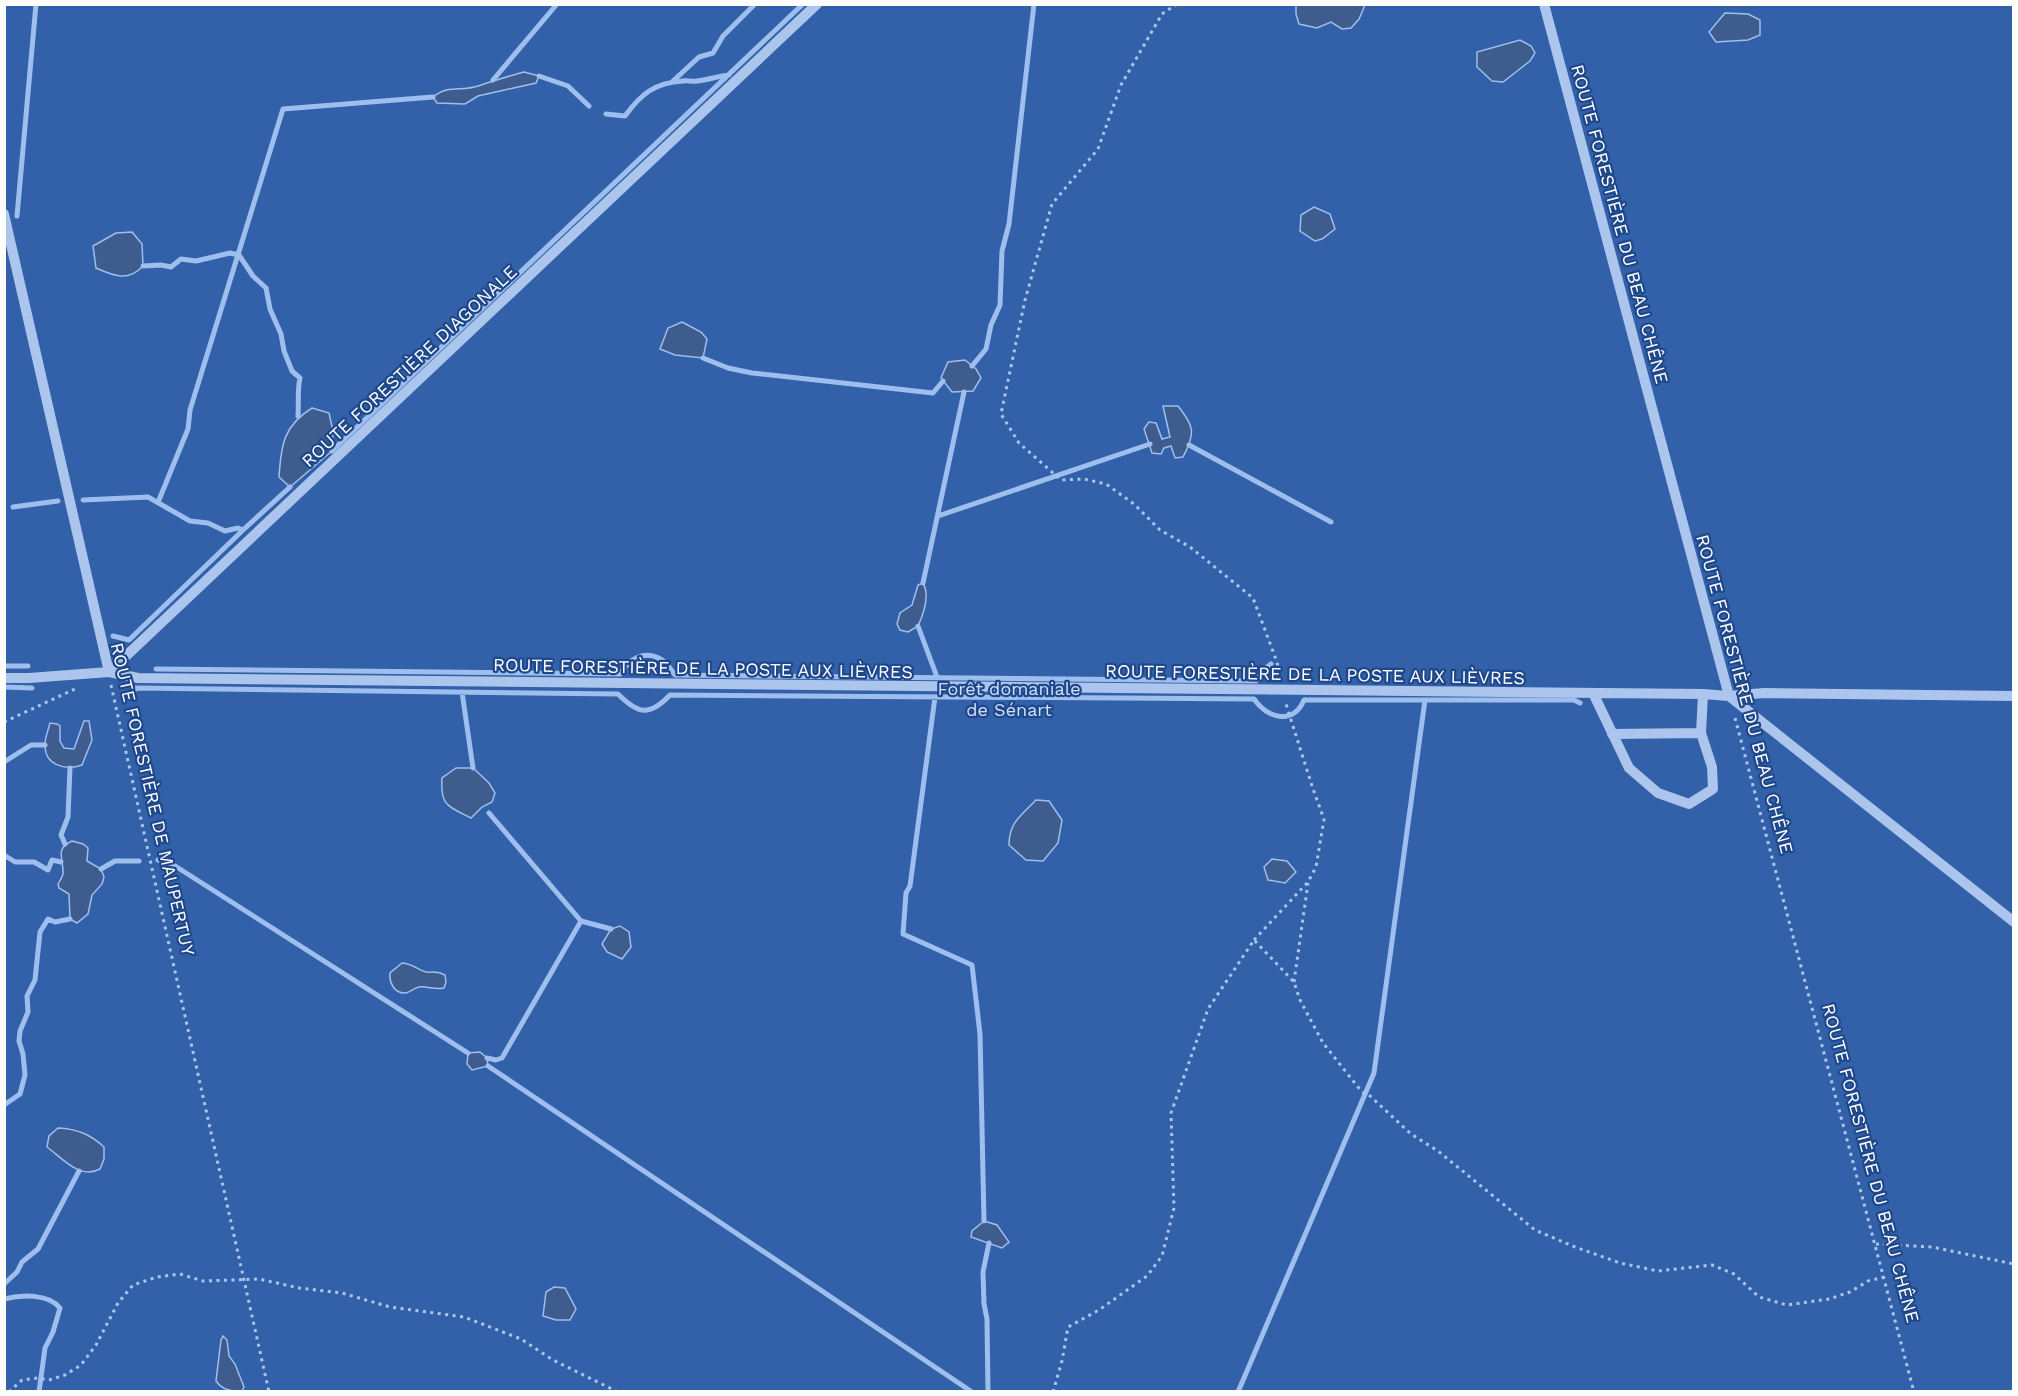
<svg xmlns="http://www.w3.org/2000/svg" width="2018" height="1396" font-family="'Work Sans',sans-serif">
<rect width="100%" height="100%" fill="#1e488b"/>
<path fill="#3261a9" d="M5,5H2013V1391L5,1392Z"/>
<path fill="#3f5c8e" stroke="#9ebfee" stroke-width="1.5" d="M1296,5V4L1365,5L1359,19L1351,28L1342,29L1331,22L1317,28L1299,24L1296,14Z
M1725,13L1748,14L1760,20V35L1748,40L1716,42L1709,32Z
M1520,40L1531,46L1535,53L1530,61L1503,82L1492,81L1477,67V52Z
M524,72L539,76L536,83L478,96L465,104L437,103L433,97C449,84 461,92 478,86C494,81 508,76 524,72Z
M1314,207L1330,214L1335,229L1322,239L1315,241L1300,231L1301,215Z
M132,232L142,244L143,266C128,282 114,276 96,268L93,246L116,233Z
M682,322L701,332L707,339L703,358L675,355L660,349L668,328Z
M965,360L976,369L981,378L973,391L952,392L941,378L948,362Z
M1163,406H1178C1194,427 1196,432 1183,457L1175,458L1171,446L1164,448L1161,454L1152,453L1144,429L1149,422L1156,423L1162,439L1170,437Z
M312,408L329,413L333,431L332,451L290,487L279,477C281,446 283,426 312,408Z
M923,583C930,595 923,615 918,626L908,632L900,630L897,624L900,613L912,605L918,585Z
M84,721H89L92,740L82,765C68,770 46,767 45,747C44,740 48,731 50,723L57,724L60,726V741L64,748L74,749Z
M456,768H473L489,783L495,793L492,802L482,807L471,818C448,806 440,806 442,778Z
M1036,800L1049,801L1062,820L1058,843L1043,861L1026,860L1009,845C1009,822 1021,816 1036,800Z
M72,841L83,844L88,848L87,861L101,869L104,877L102,884L92,895L88,914L77,923L70,919L69,894L59,888L58,884C60,880 64,876 63,871C63,857 55,849 72,841Z
M1272,859L1287,861L1296,872L1285,883L1268,880L1264,867Z
M620,926L629,932L631,947L622,959L607,952L602,944L611,929Z
M402,963C414,964 418,970 426,972C435,973 435,970 445,975L446,982L444,988C435,990 427,986 419,987C414,988 410,992 406,993C394,994 389,982 390,973Z
M480,1052L487,1058L488,1066L472,1070L467,1064L468,1053Z
M58,1128C77,1129 90,1134 104,1147V1159L100,1169C80,1180 62,1158 47,1147L49,1136Z
M984,1221L997,1225L1009,1242L1002,1248L971,1237L972,1231Z
M554,1287L565,1288L576,1309L570,1320H556L543,1316L546,1292Z
M223,1336L227,1340L229,1356L235,1364L244,1387L242,1391C232,1392 222,1390 216,1381L221,1340Z"/>
<g fill="none" stroke-linecap="round" stroke-linejoin="round">
<path stroke="#9ebfee" stroke-width="5" d="M539,76L568,86L589,106
M493,80L557,4
M673,81L699,57L713,53L723,36L755,4
M606,114L625,116C641,94 654,83 683,81C687,80 692,82 697,81C708,80 718,76 729,75
M17,216L36,4
M143,266L161,265L171,267L181,259L196,261L230,253L239,255L253,276L266,288L270,309L281,334L284,351L292,371L300,378C297,392 299,403 298,416
M703,358L728,368L752,373L933,393L943,381
M972,366L986,349L991,325L1000,305L1002,251L1009,224L1034,4
M1189,445L1331,522
M332,451L803,4
M83,500L148,497L190,521L208,523L225,531L238,528L243,530
M159,500L188,429L190,410L283,109L433,97
M13,507L58,501
M938,516L1150,444
M923,583L964,392
M918,626L937,677
M113,636L129,640L243,530L290,487
M4,666H28
M156,669L620,674C629,659 644,649 662,660C667,663 671,670 675,675L1256,681L1262,671L1271,664
M4,687L32,688
M462,692L473,768
M935,697L910,886L906,893L903,934L972,965L980,1034L984,1221
M128,699L136,688L618,694C638,714 649,717 670,695L1254,699C1267,718 1293,726 1304,700H1574L1580,703
M4,762L31,745H45
M489,813L581,921L611,929
M65,844L61,835L68,817L70,768
M4,855L15,862H34L48,870L52,860L61,862
M158,860L172,864L468,1053
M101,869L115,861H139
M487,1058L496,1060L502,1058L581,921
M488,1066L972,1392
M4,1105L20,1094L25,1075L23,1054L19,1041L20,1031L28,1012L27,996L35,980L40,932L48,919L55,922L70,919
M4,1284L17,1272L22,1262L38,1249L79,1171
M4,1299C21,1295 48,1293 60,1308L53,1332L45,1348L39,1392
M988,1392L987,1319L984,1304L983,1272L989,1243
M1238,1392L1374,1073L1425,700"/>
<path stroke="#abc5ec" stroke-width="3" stroke-dasharray="3 4.5" stroke-linecap="butt" d="M1177,4L1162,14L1121,85L1098,149L1052,204L1025,300L1001,414L1019,443L1061,480L1084,479L1106,484L1134,504L1160,530L1190,547L1253,598L1277,662L1280,677
M111,685L269,1392
M1735,718L1914,1392
M4,722L77,688
M1254,940L1308,882L1316,867L1324,819L1313,789L1285,701
M1294,982L1308,883
M1876,1244L1932,1247L2014,1264
M9,1392L22,1380L38,1378L49,1380L65,1375L81,1365L96,1345L118,1303L133,1285L157,1277L180,1274L203,1281L259,1279L299,1288L342,1293L390,1307L464,1317L521,1339L553,1360L618,1392
M1053,1392L1062,1361L1068,1327L1099,1310L1147,1276L1162,1256L1174,1208L1171,1113L1208,1009L1254,940L1294,982L1300,1000L1323,1043L1362,1092L1369,1095L1411,1134L1438,1151L1535,1230L1575,1247L1620,1263L1658,1271L1712,1265L1734,1274L1759,1297L1787,1305L1829,1299L1850,1292L1868,1281L1884,1277"/>
<path stroke="#abc5ec" stroke-width="10" d="M1544,4L1729,696
M4,214L109,672
M109,672L817,4
M4,678H29L109,672L138,678L1703,694L1729,696L1764,693L2014,696
M1593,693L1629,768L1658,793L1689,804L1713,789L1712,767L1701,733L1703,694
M1729,696L2014,922
M1612,734L1701,733"/>
</g>
<g text-anchor="middle" dominant-baseline="central" stroke-width="4.5" stroke-linejoin="round" paint-order="stroke">
<g font-size="18" fill="#fff" stroke="#1e488b">
<text transform="translate(1620 224) rotate(75)">ROUTE FORESTIÈRE DU BEAU CHÊNE</text>
<text transform="translate(409 366) rotate(-43)">ROUTE FORESTIÈRE DIAGONALE</text>
<text transform="translate(703 668) rotate(1)">ROUTE FORESTIÈRE DE LA POSTE AUX LIÈVRES</text>
<text transform="translate(1315 674) rotate(1)">ROUTE FORESTIÈRE DE LA POSTE AUX LIÈVRES</text>
<text transform="translate(1745 694) rotate(75)">ROUTE FORESTIÈRE DU BEAU CHÊNE</text>
<text transform="translate(153 799) rotate(77)">ROUTE FORESTIÈRE DE MAUPERTUY</text>
<text transform="translate(1871 1163) rotate(75)">ROUTE FORESTIÈRE DU BEAU CHÊNE</text>
</g>
<g font-size="18" fill="#d0e0f9" stroke="#1e488b">
<text x="1009" y="688">Forêt domaniale<tspan x="1009" dy="21">de Sénart</tspan></text>
</g>
</g>
<rect width="2018" height="1396" fill="none" stroke="#ffffff" stroke-width="12"/>
</svg>
